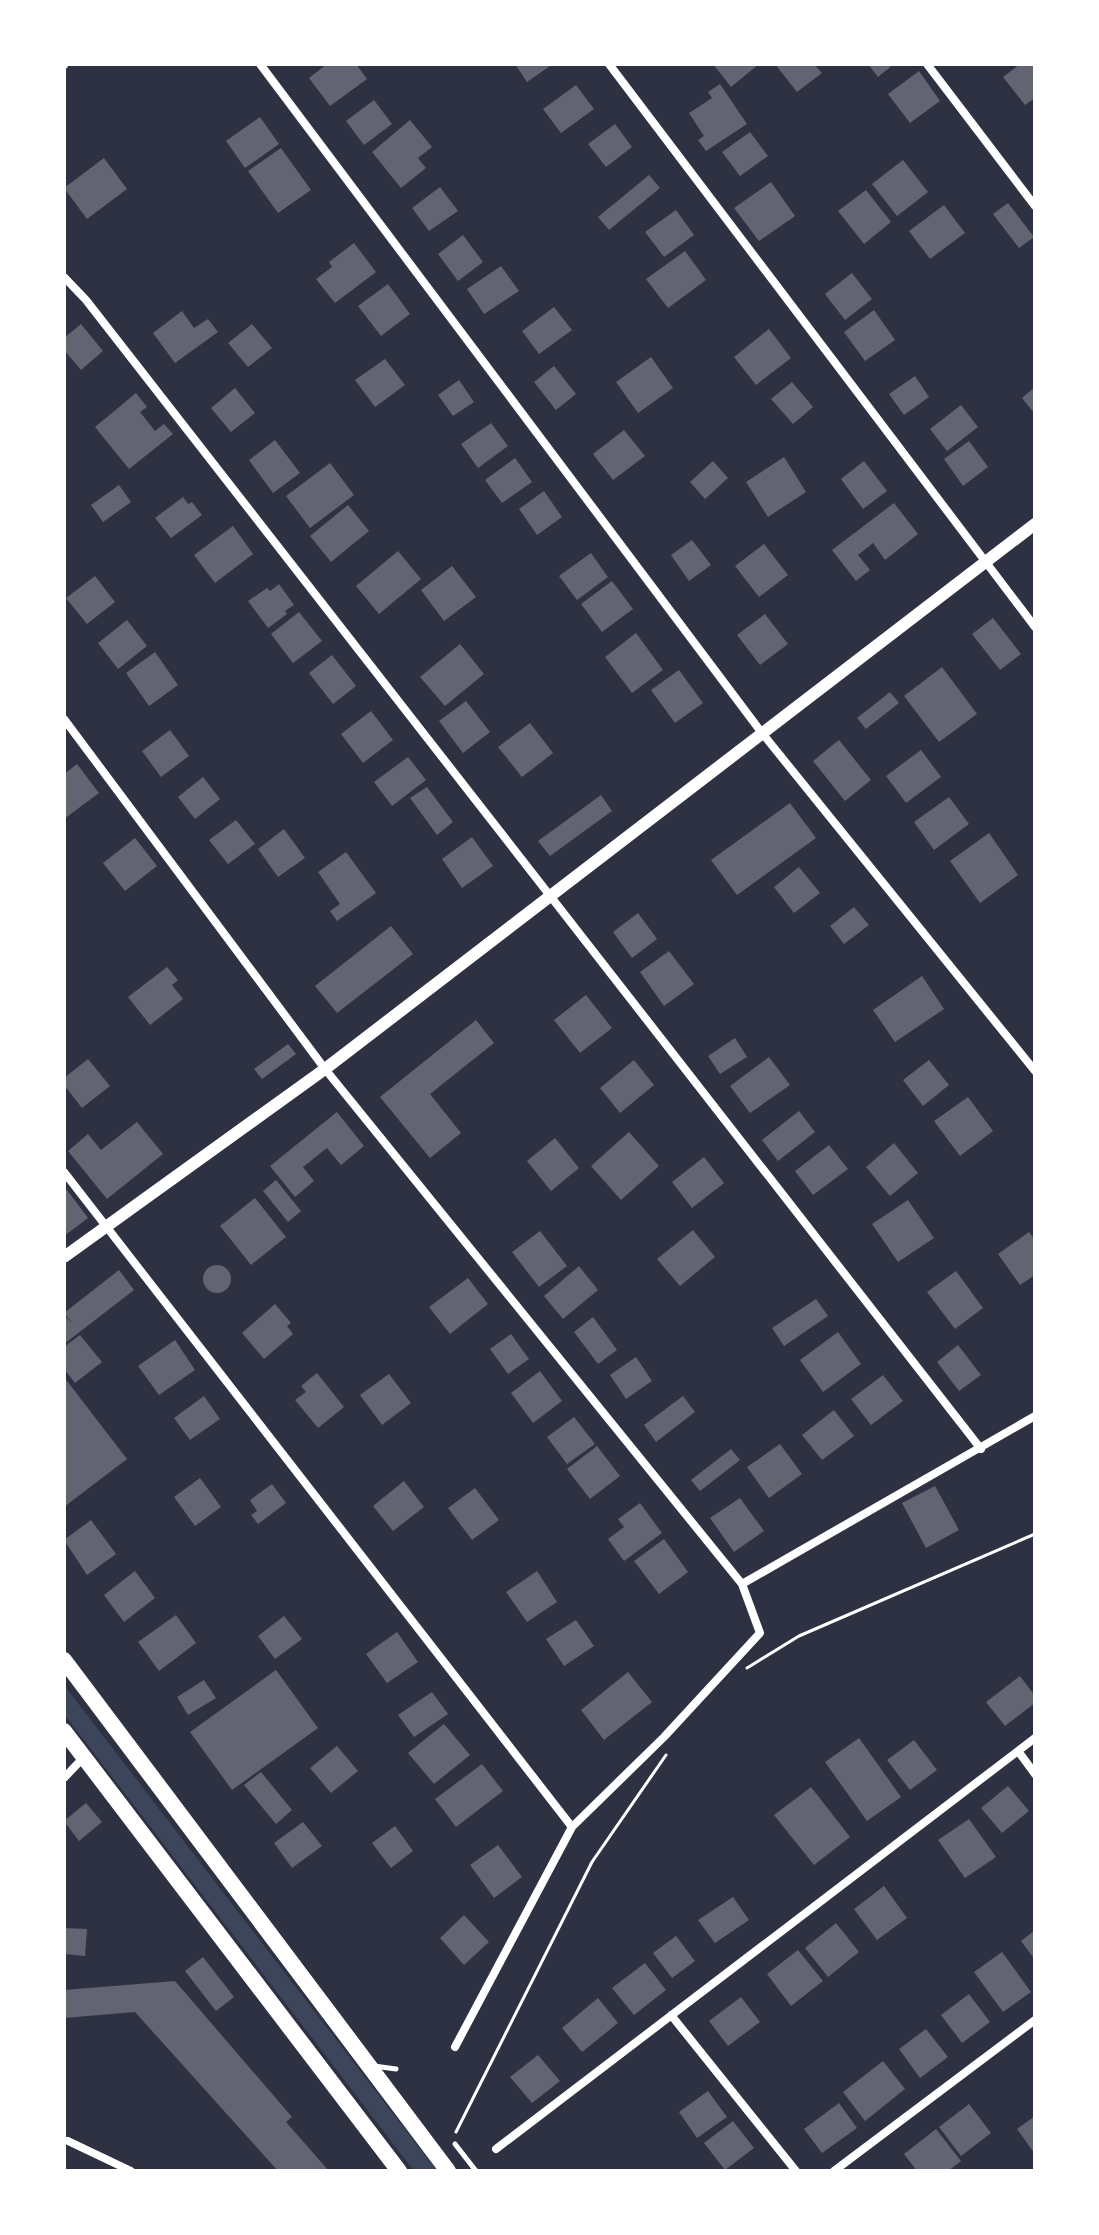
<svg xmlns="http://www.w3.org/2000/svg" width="1099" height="2235" font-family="Barlow,sans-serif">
<rect width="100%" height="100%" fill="#2d3142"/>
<path fill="#3c4559" d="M64,1685L437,2171H414L64,1714Z"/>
<path fill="#626471" d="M327,64H356L367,79L330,106L309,78Z
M515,64H548L550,66L527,82Z
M713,64H759L731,87Z
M775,64H814L822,73L797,92Z
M868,64H894L878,77Z
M1020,64H1035V98L1025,105L1003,77Z
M919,71L940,101L910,123L888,94Z
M720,84L747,124L706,151L698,140L704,136L689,113L712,98L708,92Z
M576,85L594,109L561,133L543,109Z
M374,100L392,124L364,145L346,121Z
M260,117L279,144L245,168L226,141Z
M410,120L432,147L418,158L426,168L401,188L372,152Z
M615,124L632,147L606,167L588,144Z
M750,132L768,156L740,176L722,152Z
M281,148L311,190L278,213L248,171Z
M104,158L127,189L87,219L64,188Z
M903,160L928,192L897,216L872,184Z
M649,175L660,188L609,230L598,217Z
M771,182L795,216L759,241L734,208Z
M440,187L458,211L429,231L412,208Z
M866,190L891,222L864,244L838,211Z
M1008,203L1034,237L1019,248L993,214Z
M944,205L965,233L930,259L909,231Z
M676,210L694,235L664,257L645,232Z
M463,235L483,262L458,281L438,254Z
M354,243L376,272L335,303L316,279L332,267L329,262Z
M685,251L706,280L668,308L646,279Z
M501,266L519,291L484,314L467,289Z
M852,273L872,299L845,320L825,294Z
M388,284L410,314L381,336L358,306Z
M554,307L572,330L539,354L522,331Z
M874,310L895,340L865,361L844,332Z
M182,311L194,328L208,319L218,332L175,363L153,333Z
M81,324L103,351L81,370L64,350V338Z
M252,324L272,348L248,367L228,343Z
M769,329L791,358L756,385L734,357Z
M651,357L673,388L638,413L616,382Z
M385,359L405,385L375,407L355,380Z
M554,366L576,394L556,410L534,382Z
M915,376L929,397L904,415L889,394Z
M459,380L474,402L453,416L438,395Z
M792,382L813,407L793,424L771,399Z
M1035,387V414L1022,398Z
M235,388L255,413L231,432L211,408Z
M136,393L147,407L140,412L155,431L164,424L173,434L129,469L95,427Z
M961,405L978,427L947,451L930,429Z
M491,423L508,446L478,468L461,444Z
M624,430L645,456L613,480L593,454Z
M275,440L300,473L273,493L249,460Z
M969,441L988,467L963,486L944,459Z
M784,457L806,492L768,517L746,482Z
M515,458L532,482L502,503L485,480Z
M713,461L728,478L705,499L690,482Z
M864,461L887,491L863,509L841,479Z
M330,463L354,495L310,528L286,496Z
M119,485L131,502L103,522L91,505Z
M544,491L562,517L537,535L519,509Z
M183,497L188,504L192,502L202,515L171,538L155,518Z
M894,503L918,534L885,560L873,543L858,555L870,570L856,581L832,550Z
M348,505L369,531L331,562L310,536Z
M233,526L253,554L215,583L194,555Z
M692,540L711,565L689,581L671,555Z
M764,544L788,575L759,597L735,566Z
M398,551L421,579L379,614L356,586Z
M591,553L608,577L577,600L559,576Z
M452,566L476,597L444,621L421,590Z
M95,576L115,602L87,624L66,598Z
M612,581L633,609L602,632L581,604Z
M279,584L294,605L285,611L287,614L268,628L248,601L267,588L270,591Z
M299,612L322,641L293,663L271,634Z
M765,614L788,644L760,665L737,635Z
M993,618L1021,654L1000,670L972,634Z
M127,620L147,646L118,669L98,643Z
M636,633L663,670L632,693L605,657Z
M460,644L484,674L445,706L420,677Z
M155,652L178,685L149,706L126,673Z
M332,655L356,686L333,704L309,673Z
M942,667L977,714L939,742L904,696Z
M679,670L703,703L675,723L651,690Z
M890,692L899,703L866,729L857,718Z
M466,701L490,732L463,753L439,721Z
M371,711L393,740L363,763L341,734Z
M530,723L553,753L522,777L498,747Z
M170,730L189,756L161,777L142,751Z
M839,740L871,780L845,801L813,761Z
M921,750L941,777L906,803L886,776Z
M408,757L426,780L392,806L374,782Z
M77,764L99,793L64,819V774Z
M203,777L220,799L195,819L178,797Z
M427,787L453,822L437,835L410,798Z
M601,795L612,811L550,856L538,841Z
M949,797L969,824L934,850L914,822Z
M790,803L816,838L737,895L711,860Z
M236,820L255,844L228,864L209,840Z
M284,829L305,858L278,877L258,849Z
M989,833L1018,875L980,903L950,861Z
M472,837L493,866L462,888L442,859Z
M135,838L157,866L125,891L103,863Z
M346,852L376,893L337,921L330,911L340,904L318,872Z
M799,867L820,893L794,913L774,887Z
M854,907L869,925L844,944L830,926Z
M638,913L657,939L632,958L613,932Z
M391,926L413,954L337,1013L315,986Z
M669,951L694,984L664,1006L640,972Z
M167,967L178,980L172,985L183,999L150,1025L128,997Z
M922,976L944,1009L895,1042L873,1010Z
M586,995L612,1028L580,1053L554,1020Z
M476,1020L494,1043L430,1094L461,1133L430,1158L380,1097Z
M735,1038L747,1057L720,1074L708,1056Z
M288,1044L296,1054L262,1079L254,1069Z
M769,1057L790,1085L750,1113L730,1086Z
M88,1059L110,1086L82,1108L64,1085V1078Z
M634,1060L654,1085L620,1113L600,1088Z
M929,1060L949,1085L923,1106L903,1080Z
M968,1097L993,1131L960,1156L934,1121Z
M799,1111L815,1132L778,1161L762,1140Z
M337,1112L364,1146L341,1165L327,1148L303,1167L314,1181L295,1197L270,1166Z
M137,1122L163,1154L107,1199L68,1151L88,1134L101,1150Z
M629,1132L659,1166L621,1200L591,1166Z
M555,1138L579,1168L551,1191L527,1161Z
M894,1143L918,1173L890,1196L866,1167Z
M829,1145L848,1169L813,1195L795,1171Z
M704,1157L724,1183L692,1208L672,1182Z
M276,1180L301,1211L288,1222L263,1191Z
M64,1186L88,1218L64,1236Z
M255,1198L286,1237L251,1265L220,1226Z
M908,1200L934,1238L898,1262L872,1224Z
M693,1230L715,1257L680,1286L657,1259Z
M540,1231L567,1266L539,1287L512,1252Z
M1029,1232L1035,1240V1275L1020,1285L998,1254Z
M203 1279a14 14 0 1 1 28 0a14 14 0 1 1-28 0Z
M579,1266L598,1290L563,1319L544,1296Z
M119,1270L134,1290L64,1344V1315L74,1325L64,1313Z
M956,1271L983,1308L955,1329L927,1292Z
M468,1278L488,1304L450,1334L429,1307Z
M816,1299L828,1316L784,1346L772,1328Z
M275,1304L291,1323L287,1326L293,1334L264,1359L242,1333Z
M593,1317L617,1350L598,1364L574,1332Z
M838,1332L861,1364L823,1392L800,1360Z
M511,1334L529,1359L508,1374L490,1349Z
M80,1335L102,1362L75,1383L64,1369V1347Z
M175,1340L195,1370L159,1395L138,1366Z
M958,1345L981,1375L959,1391L937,1362Z
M636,1357L652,1381L626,1399L610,1375Z
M540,1371L562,1401L533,1423L511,1393Z
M317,1373L344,1407L318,1428L295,1400L306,1392L301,1386Z
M389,1374L411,1403L382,1425L360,1395Z
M883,1375L903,1401L871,1425L851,1399Z
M64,1377L127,1459L64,1507Z
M204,1396L220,1419L190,1440L174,1418Z
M683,1396L695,1412L656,1442L644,1425Z
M834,1410L854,1436L822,1460L802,1435Z
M574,1417L595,1444L567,1464L547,1437Z
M780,1444L802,1474L769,1498L747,1467Z
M597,1446L620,1476L590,1499L567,1469Z
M731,1449L740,1460L700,1491L691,1480Z
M200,1478L221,1507L195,1526L174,1497Z
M404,1481L424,1507L393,1531L373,1506Z
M272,1484L286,1503L258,1524L251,1515L257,1511L250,1500Z
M935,1486L959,1530L926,1548L902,1503Z
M475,1488L499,1520L472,1540L448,1508Z
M740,1498L764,1531L734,1552L710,1518Z
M640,1503L662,1533L624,1561L608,1539L624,1527L618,1519Z
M91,1520L116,1554L87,1575L64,1540Z
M664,1539L688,1572L659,1594L634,1561Z
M135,1571L155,1598L124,1622L104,1595Z
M537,1571L557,1602L527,1622L506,1592Z
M176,1615L196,1643L159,1671L138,1642Z
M284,1616L302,1639L275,1659L258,1636Z
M576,1620L594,1646L564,1666L546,1639Z
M397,1632L418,1662L387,1683L366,1654Z
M276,1670L318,1728L232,1790L190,1732Z
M628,1672L652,1702L604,1740L581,1710Z
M1020,1676L1035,1696V1703L1005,1726L986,1702Z
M204,1680L216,1698L188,1715L177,1697Z
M432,1692L448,1714L414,1737L398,1715Z
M444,1724L470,1755L434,1784L408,1753Z
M859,1738L901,1797L867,1821L825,1762Z
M914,1740L937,1770L910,1790L887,1760Z
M337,1746L358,1771L331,1793L310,1768Z
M482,1764L503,1791L456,1827L435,1799Z
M261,1772L292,1810L276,1824L244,1785Z
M1008,1786L1029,1811L1002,1833L981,1808Z
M811,1787L850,1837L814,1865L774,1815Z
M86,1803L102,1822L79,1841L64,1821Z
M969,1819L996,1857L965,1878L938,1840Z
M303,1822L322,1846L292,1868L274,1843Z
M395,1826L413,1851L391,1868L372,1843Z
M498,1845L522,1877L494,1898L470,1865Z
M884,1886L907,1918L877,1940L854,1909Z
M733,1897L749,1920L715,1943L698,1920Z
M464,1915L489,1942L464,1965L440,1938Z
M836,1923L859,1952L828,1977L805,1948Z
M64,1928L87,1929L85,1956L64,1954Z
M1035,1930V1960L1021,1941Z
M676,1936L695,1961L672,1978L653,1953Z
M798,1950L823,1981L791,2006L767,1974Z
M1002,1952L1031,1992L1003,2012L974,1972Z
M203,1957L234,1997L216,2011L185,1971Z
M645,1963L666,1990L634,2015L612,1988Z
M175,1981L292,2117L286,2122L329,2171H278L135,2012L64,2018V1990Z
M969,1994L990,2022L962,2043L941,2015Z
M741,1997L760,2022L728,2046L709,2021Z
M598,1998L618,2023L582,2052L562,2028Z
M926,2029L948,2057L920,2078L899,2049Z
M538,2055L560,2081L532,2103L510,2077Z
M883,2061L905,2089L865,2121L843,2092Z
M708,2091L727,2117L697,2138L679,2112Z
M839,2103L857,2128L822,2153L804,2129Z
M969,2104L991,2133L961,2156L939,2127Z
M1035,2116V2154L1017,2129Z
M733,2121L754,2148L725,2170L704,2143Z
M936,2129L961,2161L948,2171H917L904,2154Z"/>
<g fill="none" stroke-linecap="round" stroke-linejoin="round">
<path stroke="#fff" stroke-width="3" d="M747,1668L799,1636L1035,1534
M456,2132L592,1862L666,1755"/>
<path stroke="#fff" stroke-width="5" d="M374,2066L396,2069
M455,2144L476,2171"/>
<path stroke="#fff" stroke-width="8" d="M260,64L762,733L1035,1071
M609,64L1035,627
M927,64L1035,206
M64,65V64
M64,277L86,300L981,1449
M64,719L325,1069L742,1584L760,1633L664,1737L572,1827L455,2047
M64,1172L572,1827
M742,1584L1035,1416
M1018,1751L1035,1774
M64,1778L84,1757
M671,2015L796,2171
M68,2141L131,2171
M496,2149L1035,1738
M834,2171L1035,2020"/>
<path stroke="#fff" stroke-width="12" d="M64,1257L325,1069L1035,524"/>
<path stroke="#fff" stroke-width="16" d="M64,1660L448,2171
M64,1731L399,2171"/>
</g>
<rect width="1099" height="2235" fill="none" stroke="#ffffff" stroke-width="132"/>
</svg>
